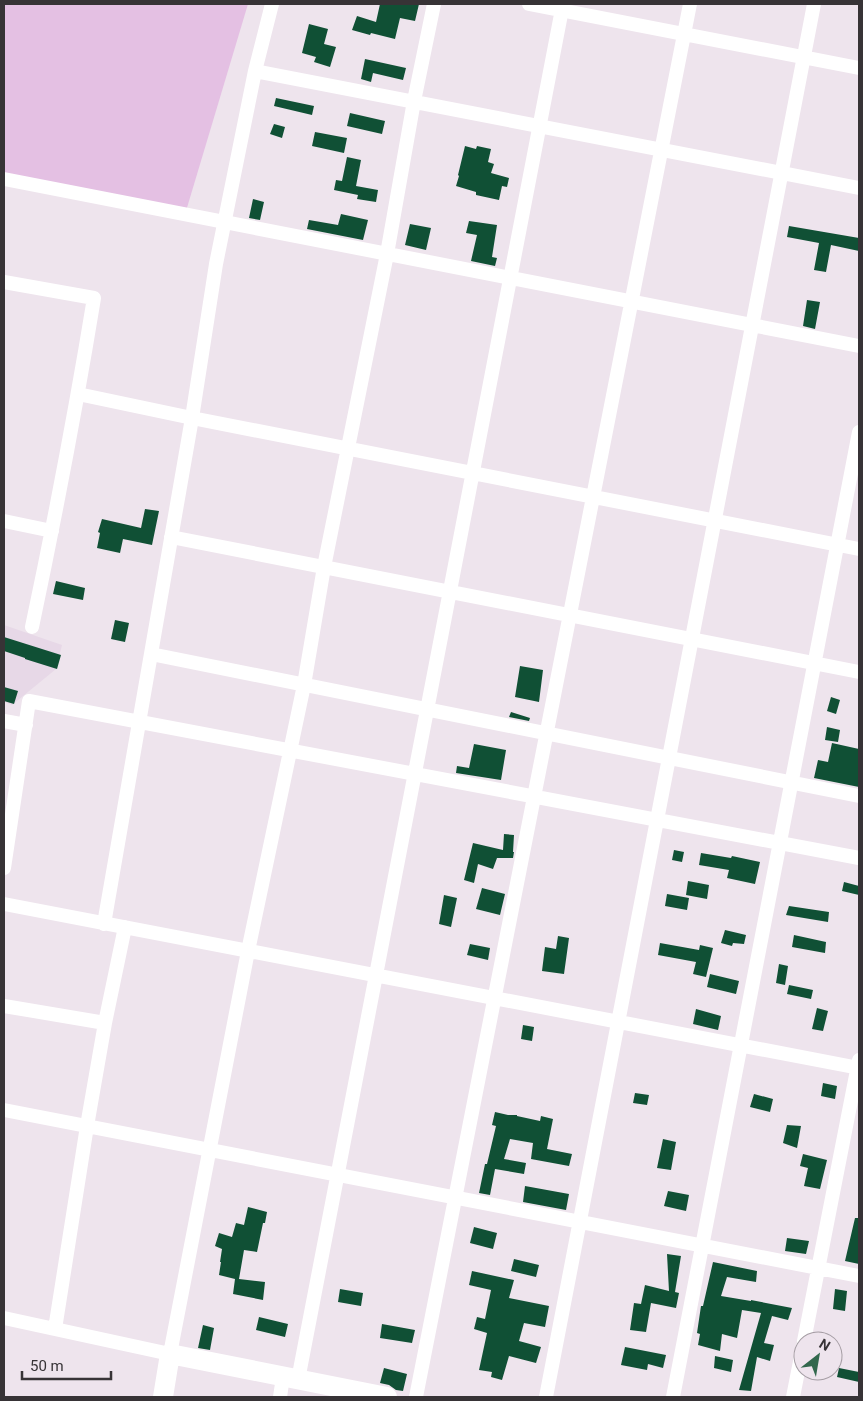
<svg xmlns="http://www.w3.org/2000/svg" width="863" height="1401" font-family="Roboto,sans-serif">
<rect width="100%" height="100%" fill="#eee4ed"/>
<path fill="#e7d8e7" d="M4,625L62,645L56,669L12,705L4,702Z"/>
<path fill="#e4c0e3" d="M4,4H248L186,211L4,175Z"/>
<path fill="#105035" d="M380,4H419L415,21L400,18L395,39L371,33L370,35L352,30L357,16L376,22Z
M309,24L328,29L324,44L336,47L330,67L314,62L316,57L302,53Z
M365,59L406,68L403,80L373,73L371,82L361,79Z
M276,98L314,106L312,115L274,106Z
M350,113L385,121L382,134L347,126Z
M274,124L285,127L282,138L270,134Z
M315,132L347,138L344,153L312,146Z
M465,146L476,149L477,146L491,149L488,162L494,164L491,173L509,178L507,187L502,186L499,200L476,195V192L456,186L459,176L458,175Z
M347,157L361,160L356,186L378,190L376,202L357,199L358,195L334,190L336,180L342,181Z
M253,199L264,202L260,220L249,218Z
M341,214L368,220L363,240L307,229L309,220L338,225Z
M469,221L497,225L492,257L497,258L495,266L471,261L477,235L466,233Z
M410,224L431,228L426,250L405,245Z
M789,226L859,238V251L831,245L826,272L814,270L819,243L787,237Z
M807,300L820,302L815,329L803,326Z
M145,509L159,511L152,545L123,539L120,553L97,548L100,533L98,532L102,519L141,528Z
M56,581L85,588L83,600L53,594Z
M115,620L129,623L125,642L111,639Z
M4,637L61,655L57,669L25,659V658L4,651Z
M520,666L543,670L539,702L515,697Z
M4,687L18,691L14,704L4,701Z
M831,697L840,700L836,714L827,711Z
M511,712L530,718L529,721L509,717Z
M827,727L840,730L838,742L825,740Z
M832,743L859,749V787L814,778L818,760L828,762Z
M474,744L506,750L501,780L456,773L457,766L469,768Z
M504,834L514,835L513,852H514L513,858H497L493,869L478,864L474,883L464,880L473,843L503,850Z
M674,850L684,852L682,862L672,860Z
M701,853L731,858L732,856L760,862L755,884L727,878L729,870L699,865Z
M688,881L709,885L707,899L686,895Z
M844,882L859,886V895L842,891Z
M482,888L505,894L500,915L476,909Z
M667,894L689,898L687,910L665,906Z
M444,895L457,898L451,927L439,924Z
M789,906L829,912L828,922L786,915Z
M725,930L746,935L744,944L733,943L732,946L721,943Z
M794,935L826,942L825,953L792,947Z
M558,936L569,938L564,974L542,971L545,947L556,949Z
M660,943L699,950L700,945L713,948L706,977L693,974L696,962L658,955Z
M470,944L490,948L488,960L467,955Z
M779,964L788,966L785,985L776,983Z
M710,974L739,981L736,994L707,987Z
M789,985L813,990L811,999L787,994Z
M817,1008L828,1011L823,1031L812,1029Z
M696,1009L721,1016L718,1030L693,1024Z
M523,1025L534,1027L532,1041L521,1039Z
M823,1083L837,1086L835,1099L821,1096Z
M635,1093L649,1095L647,1105L633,1103Z
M754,1094L773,1099L770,1112L750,1107Z
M495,1112L508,1115H517V1116L540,1121L541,1116L553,1119L547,1149L572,1154L569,1166L531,1159L533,1143L510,1139L504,1159L526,1163L524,1174L495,1169L490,1195L479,1193L485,1164H487L496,1126L492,1125Z
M787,1125L801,1126L797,1148L783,1143Z
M663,1139L676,1142L671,1170L657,1168Z
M803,1154L827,1160L820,1189L804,1186L808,1168L800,1166Z
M525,1186L569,1194L566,1210L523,1202Z
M668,1191L689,1195L686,1211L664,1206Z
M248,1207L267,1212L265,1223H263L257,1252L244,1250L239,1279L265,1282L263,1300L233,1294L235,1279L219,1275L221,1262H220L222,1249L215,1246L219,1233L232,1237L236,1223L244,1225Z
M855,1218H859V1264L845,1261Z
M474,1227L497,1233L493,1249L470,1243Z
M787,1238L809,1241L806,1254L785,1251Z
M667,1254L681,1256L675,1292L679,1293L676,1308L651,1303L646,1332L630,1330L634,1303L641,1304L645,1285L669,1291Z
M514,1259L539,1265L536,1277L511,1271Z
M713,1262L757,1271L756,1282L727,1277L721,1296L751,1301V1300L792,1308L788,1320L772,1316L764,1343L774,1345L770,1361L757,1357L751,1391L739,1390L761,1313L742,1310L737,1338L722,1334L720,1351L698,1345L700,1334L697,1333L701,1306H703Z
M472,1271L514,1280L509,1298L549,1306L545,1327L524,1323L519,1341L541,1347L536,1363L509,1356L502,1380L491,1377L492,1372L479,1370L487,1333L474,1329L477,1317L485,1319L491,1290L469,1285Z
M340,1289L363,1293L361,1306L338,1302Z
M835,1289L847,1291L845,1311L833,1309Z
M259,1317L288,1324L285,1337L256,1330Z
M382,1324L415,1330L412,1343L380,1338Z
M203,1325L214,1328L210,1350L198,1348Z
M625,1347L666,1355L663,1368L648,1364L647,1370L621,1365Z
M715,1356L733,1360L731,1372L714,1368Z
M384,1368L407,1374L403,1391L396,1390L389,1385L380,1383Z
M839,1368L859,1372V1382L837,1377Z"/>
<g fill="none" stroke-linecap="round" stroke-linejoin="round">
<path stroke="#fff" stroke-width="14" d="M529,4L859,68
M255,71L859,188
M4,179L859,346
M4,282L94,298C76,408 55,518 32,627
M78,394L192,418L859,549
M4,521L52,531
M171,537L859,672
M151,654L859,796
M4,721L26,725
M4,868L29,701L859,858
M4,904L859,1068
M104,924L192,418L216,264L255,71L272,4
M4,1006L105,1023
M4,1110L859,1276
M4,1318L170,1354L248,951L304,685L324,567L387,254L414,101L434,4
M55,1329L87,1126L105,1023L125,927
M804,1341L859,1060
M298,1380L563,4
M280,1397L283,1377
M416,1397L690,4
M546,1397L814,4
M673,1397L859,432
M793,1397L803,1346"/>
<path stroke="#fff" stroke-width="20" d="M163,1397L170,1354L387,1397"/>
</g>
<rect width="863" height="1401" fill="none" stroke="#373336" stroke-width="10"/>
<g transform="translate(818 1356) rotate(31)"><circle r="24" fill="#eee4ed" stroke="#a59da4"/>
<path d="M0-4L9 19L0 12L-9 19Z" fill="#32684d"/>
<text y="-8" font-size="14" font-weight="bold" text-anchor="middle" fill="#373336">N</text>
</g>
<path d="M22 1371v8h89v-8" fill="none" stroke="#373336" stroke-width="2.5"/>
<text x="30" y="1371" font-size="15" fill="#373336" stroke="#eee4ed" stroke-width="4" paint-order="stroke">50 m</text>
</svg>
